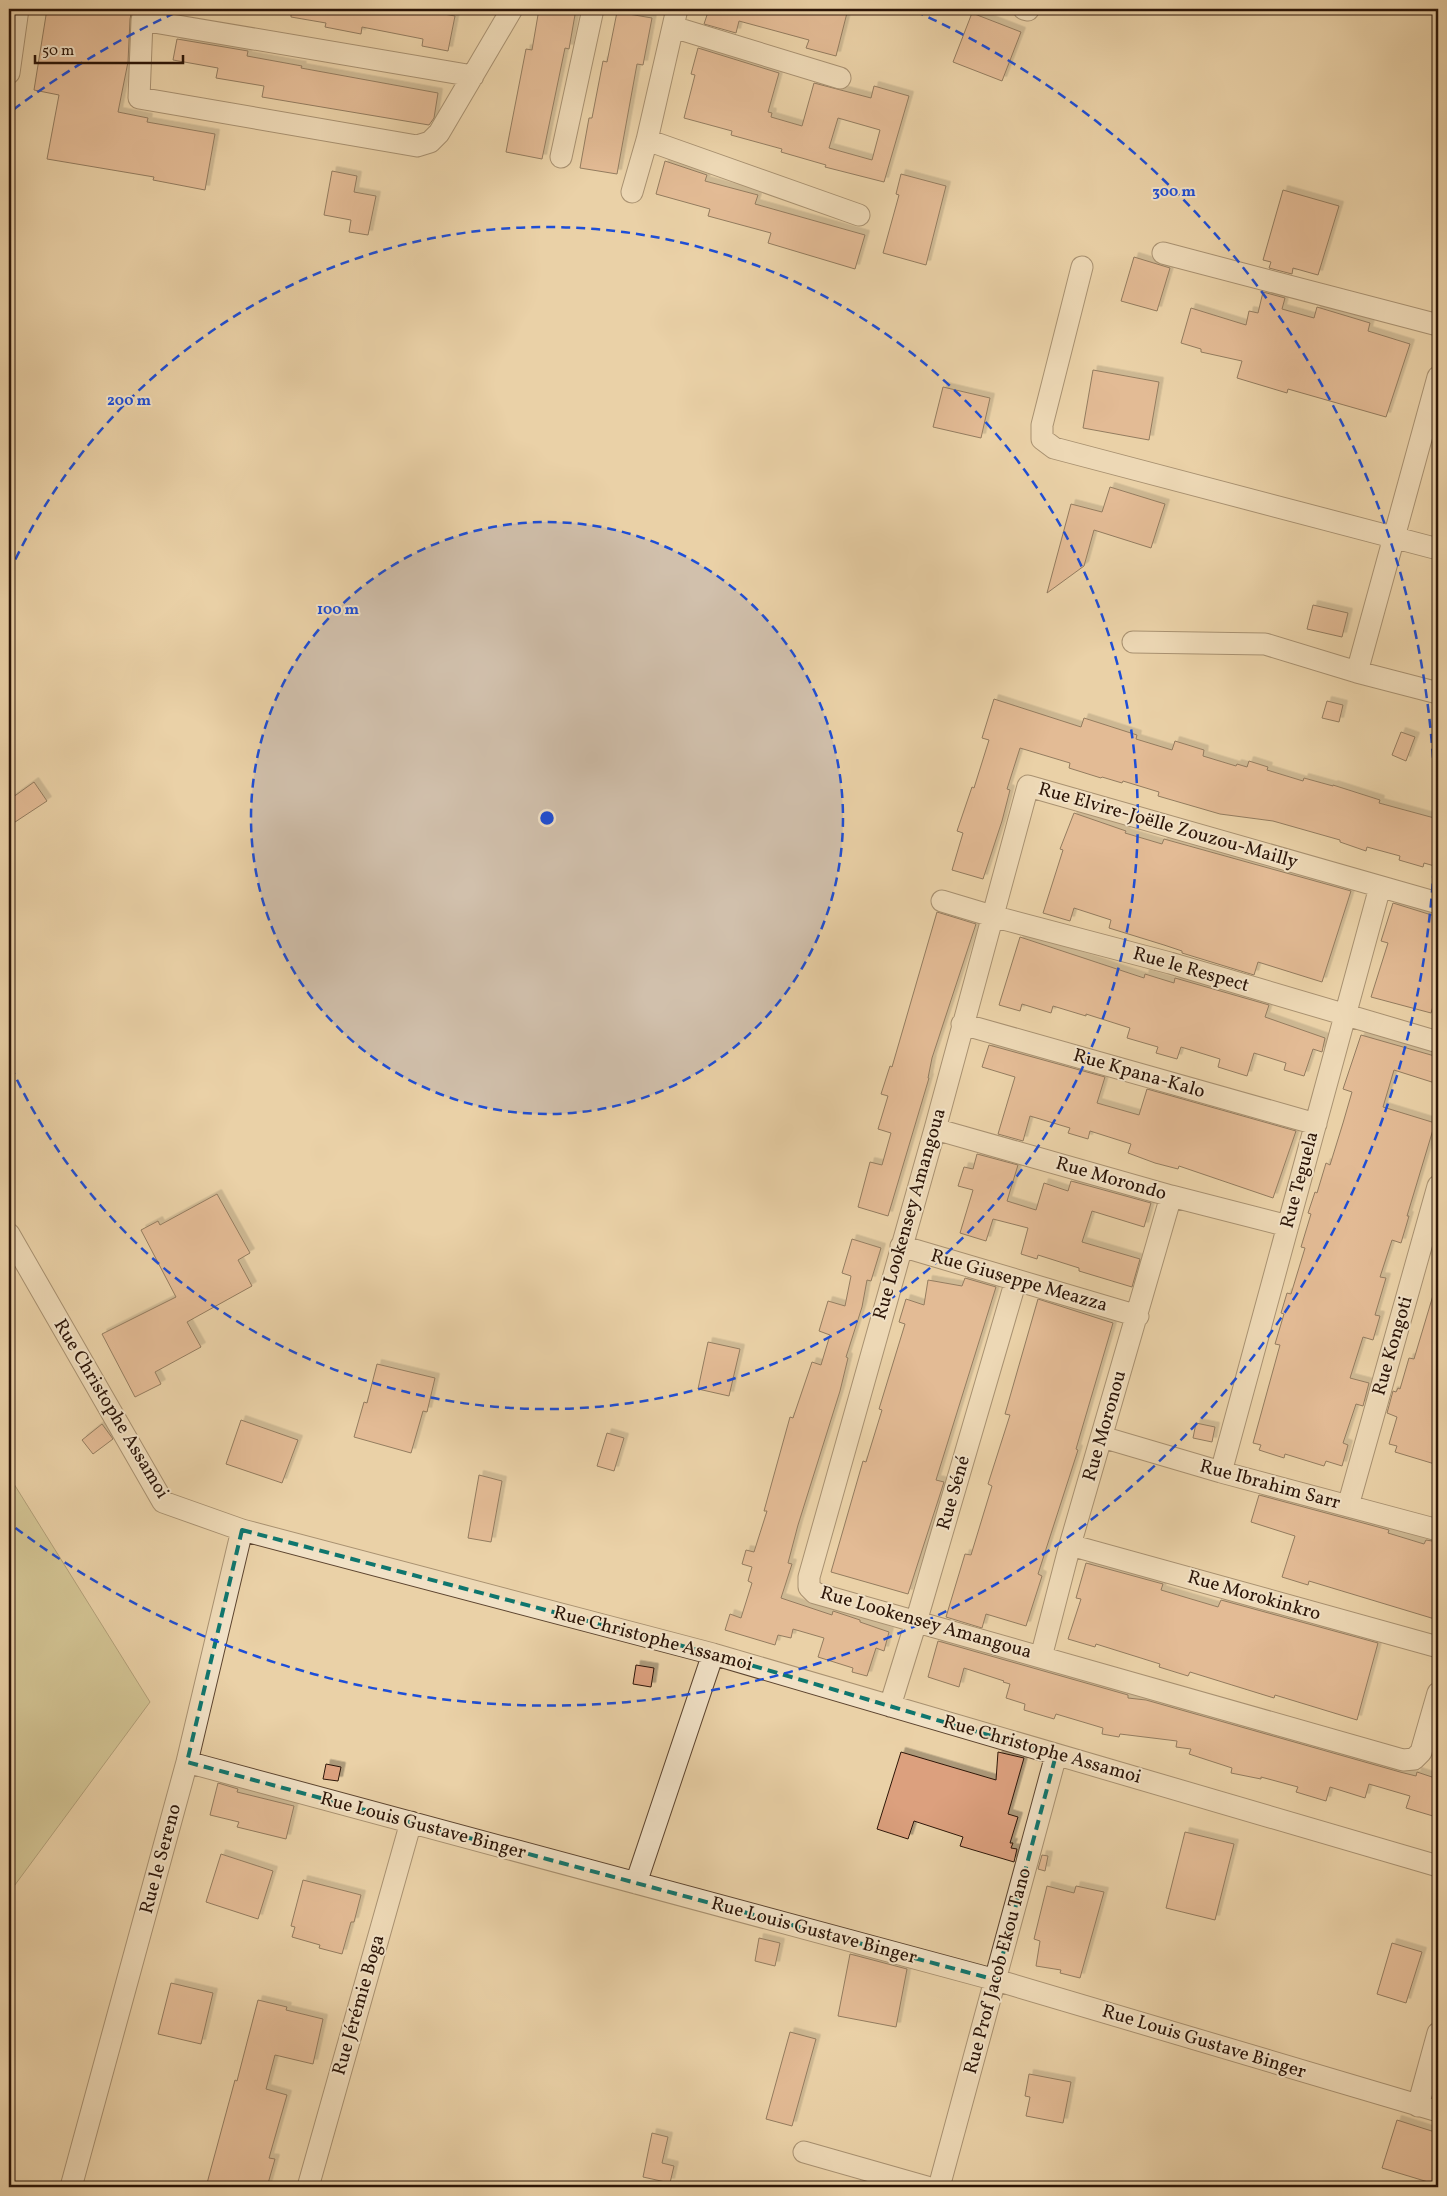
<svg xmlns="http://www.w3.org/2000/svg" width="1447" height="2196" font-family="Vollkorn,serif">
<defs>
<filter id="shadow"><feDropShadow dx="4.5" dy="-4.5" stdDeviation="0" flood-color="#0004"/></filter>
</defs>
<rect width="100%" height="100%" fill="#ead1a7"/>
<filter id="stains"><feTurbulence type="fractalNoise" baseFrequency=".004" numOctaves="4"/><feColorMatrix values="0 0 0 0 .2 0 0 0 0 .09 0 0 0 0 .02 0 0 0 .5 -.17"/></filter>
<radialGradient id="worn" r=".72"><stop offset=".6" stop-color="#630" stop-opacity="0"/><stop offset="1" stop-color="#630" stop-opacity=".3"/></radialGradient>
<path fill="#bdba83" stroke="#746845" d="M9,1476L150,1702L9,1893Z"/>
<path fill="#dca07e" stroke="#2c1507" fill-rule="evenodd" filter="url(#shadow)" d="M47,9H132L130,19L128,62L118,112L148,118L147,122L215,134L205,190L153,180L154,177L47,159L59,95L34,90Z
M291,9H416L455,16L448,51L422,46L423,39L362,27L361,34L325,27L326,23L291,17Z
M539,9H576L569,49L565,48L542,159L506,152L526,49L532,50Z
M709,9H848L836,56L806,48L809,40L739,21L736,33L704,24Z
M617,12L652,18L643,65L637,64L617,174L580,168L589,118H592L603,61L607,62Z
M972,13L1021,32L1002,81L953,62Z
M177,39L248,51L247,56L302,66L301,68L438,93L434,118L429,125L262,97L264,86L216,78L218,68L173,60Z
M698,48L779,73L768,112L772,113L771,117L802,126L814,83L871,98L874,86L909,96L884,182L825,167L826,165L781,152L782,149L731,135L732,131L684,118L695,75L691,74ZM838,118L880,130L872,160L829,148Z
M665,161L707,175L705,181L758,195L755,204L865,235L855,269L768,243L771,233L708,216L710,209L656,194Z
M332,171L357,176L354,192L376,196L368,235L349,232L351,220L324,215Z
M901,174L946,186L926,265L883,253L899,195L896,194Z
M1283,190L1339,206L1318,275L1293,268L1292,274L1269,268L1271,262L1263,260Z
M1134,257L1170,268L1157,311L1121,301Z
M1263,292L1285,298L1282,309L1314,318L1317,307L1370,323L1368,331L1410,344L1386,417L1288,389L1287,393L1237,378L1242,361L1201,352V349L1181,343L1191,308L1246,325L1249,311L1258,313Z
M1093,370L1159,382L1149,440L1083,428Z
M943,387L990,398L981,438L933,427Z
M1110,487L1165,504L1151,548L1094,530L1084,566L1047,593L1071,504L1102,512Z
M1313,605L1348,613L1342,637L1307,629Z
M994,699L1081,727L1084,718L1137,735L1136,739L1172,750L1175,741L1204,750L1203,756L1236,766L1237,764L1247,767L1249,761L1268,767L1267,770L1303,781L1304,778L1333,786V785L1380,800L1379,803L1438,819V867L1424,863L1423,867L1399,860L1400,856L1367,847L1366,851L1340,842V840L1273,821L1220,814L1158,796L1159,792L1123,781L1122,783L1102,777L1101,778L1069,768L1070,763L1020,748L1007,789L1010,790L1002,821L983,879L952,870L963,833L957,831L972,787L974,788L989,740L982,738Z
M1327,701L1343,705L1339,722L1322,718Z
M1401,732L1415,737L1406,761L1392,755Z
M34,782L47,801L9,826V800Z
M1074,813L1126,831L1125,833L1162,844L1164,839L1351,891L1322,982L1258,962L1254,975L1182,953V951L1164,945L1109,928L1111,920L1074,908L1070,921L1043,913L1063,850L1060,849Z
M1393,903L1438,917V990L1431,1013L1371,997L1388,943L1381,941Z
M937,912L976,924L932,1058L928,1078H929L888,1216L858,1207L870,1162L882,1165L891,1133L878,1129L888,1096L881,1094L890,1066L892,1067Z
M1020,937L1144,978L1145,974L1174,983L1175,978L1269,1005L1265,1017L1325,1038L1322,1052L1313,1049L1304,1076L1284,1070L1286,1063L1254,1053L1247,1076L1218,1067L1220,1059L1181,1047L1177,1059L1156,1053L1158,1047L1127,1038L1130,1028L1086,1014V1016L1053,1006L1051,1013L1022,1004L1020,1011L999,1005Z
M1361,1035L1438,1057V1084L1394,1070L1383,1107L1435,1123L1407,1216H1409L1401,1243L1392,1240L1380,1277L1386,1278L1375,1315L1380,1316L1373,1340L1363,1337L1350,1378L1369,1383L1363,1406L1356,1404L1343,1443L1348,1445L1342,1466L1326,1461L1324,1466L1285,1454L1284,1458L1259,1450L1261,1445L1253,1443L1280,1345L1275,1344L1284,1314L1281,1313L1287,1293L1291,1294L1305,1248L1301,1247L1311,1214L1308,1213L1315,1192L1317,1193L1326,1163L1330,1165L1343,1123L1352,1092L1343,1089Z
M989,1045L1105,1077L1097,1103L1139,1115L1147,1089L1296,1131L1273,1198L1179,1166L1178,1169L1155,1163L1128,1153L1131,1144L1090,1131L1088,1139L1068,1133L1070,1128L1030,1116L1023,1141L998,1134L1015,1077L982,1067Z
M977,1154L1018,1165L1007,1201L1036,1210L1044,1183L1068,1191L1071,1181L1151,1203L1144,1227L1092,1211L1082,1242L1140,1259L1132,1287L1079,1271V1268L1038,1255L1037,1259L1021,1254L1028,1228L993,1219L986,1241L960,1233L973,1190L958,1186L964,1167L973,1169Z
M217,1194L250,1253L238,1260L252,1286L187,1322L201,1347L155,1372L161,1384L135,1397L102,1334L176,1297L141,1230L158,1221L160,1225Z
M852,1239L881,1248L871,1281L867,1280L862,1307L846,1357L848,1358L840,1391L798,1525L788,1563L792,1564L781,1598L832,1615L833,1611L860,1620V1622L889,1632L884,1651L876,1648L867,1676L852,1672L853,1668L818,1657L824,1638L793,1629L791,1638L778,1635L775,1645L725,1630L730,1614L741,1618L752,1583L748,1581L752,1567L742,1564L746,1550L754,1552L767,1511H764L790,1417L793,1418L812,1362L821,1365L830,1335L819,1331L828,1301L845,1306L851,1276L842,1273Z
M965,1278L996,1287L936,1480L944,1482L908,1594L831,1572L863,1461L866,1462L882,1410L879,1409L905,1324L899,1322L906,1299L924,1305L928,1280L962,1286Z
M1434,1292L1438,1293V1465L1395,1452L1397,1446L1389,1444L1397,1417L1387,1413L1393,1391L1396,1392L1398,1388L1400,1389L1409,1358L1414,1359Z
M1038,1299L1113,1323L1076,1449L1078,1450L1038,1574L1042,1576L1026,1626L986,1614L982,1628L946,1617L965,1554L971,1555L992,1486L988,1484L1010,1415L1005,1414Z
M708,1342L740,1349L729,1396L698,1389Z
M377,1364L435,1378L427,1412L423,1411L411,1453L354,1437L364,1402L367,1403Z
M241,1420L298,1440L282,1483L226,1464Z
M1196,1423L1215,1427L1212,1442L1193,1438Z
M102,1424L113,1439L93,1454L82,1440Z
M607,1433L624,1438L614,1471L597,1466Z
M479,1475L502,1481L491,1542L468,1538Z
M1259,1495L1389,1530L1388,1533L1424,1544L1426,1540L1438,1542V1620L1309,1581L1308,1585L1282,1577L1295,1536L1251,1522Z
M1086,1563L1163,1584L1161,1590L1218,1607L1221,1600L1378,1643L1357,1720L1275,1695L1274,1698L1190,1672L1188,1676L1159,1667L1160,1664L1096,1644L1095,1647L1068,1639L1081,1599L1076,1598Z
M938,1641L1128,1695V1698L1146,1700L1400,1772L1416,1776L1417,1772L1438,1779V1799L1433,1816L1406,1808L1410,1796L1369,1784L1365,1798L1330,1787L1326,1801L1296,1792L1298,1787L1261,1777V1779L1231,1773L1232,1768L1189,1754L1191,1749L1176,1747L1177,1741L1120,1734L1119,1737L1102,1734L1103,1728L1056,1714L1054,1719L1024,1710L1025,1704L1006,1698L1010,1684L1003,1682L1004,1681L964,1668L959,1687L928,1677Z
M636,1665L654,1668L651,1687L633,1684Z
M901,1752L996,1780L998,1752L1024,1758L1008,1814L1018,1817L1010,1843H1013L1011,1848L1017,1849L1014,1862L960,1846L963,1837L914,1821L908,1839L877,1829Z
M326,1764L341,1767L338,1781L323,1779Z
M218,1783L238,1789L237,1792L294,1806L286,1839L237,1827L239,1822L210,1815Z
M1185,1832L1234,1844L1215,1920L1166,1908Z
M221,1854L273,1871L258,1919L206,1902Z
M1042,1855L1048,1856L1045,1871L1038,1869Z
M303,1880L361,1895L354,1922H351L342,1954L319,1948L320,1945L292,1937L295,1927L291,1926Z
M1047,1886L1074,1893L1076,1886L1104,1892L1080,1978L1060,1973L1061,1970L1036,1966L1040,1941L1034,1939Z
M759,1938L780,1943L775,1966L755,1961Z
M1392,1943L1422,1952L1406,2003L1377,1994Z
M850,1954L907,1969L896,2027L838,2016Z
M171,1983L213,1993L201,2044L158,2034Z
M258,2000L287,2007L286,2010L323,2019L313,2064L275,2055L266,2089L287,2095L269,2158L275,2159L267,2187H206L235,2080L237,2081Z
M790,2032L816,2039L792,2126L766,2119Z
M1029,2074L1071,2082L1063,2123L1026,2116L1030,2097L1025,2096Z
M1397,2120L1438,2133V2185L1382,2168Z
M652,2133L668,2137L662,2163L674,2166L670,2183L643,2177Z"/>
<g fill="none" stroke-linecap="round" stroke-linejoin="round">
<g stroke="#5c442f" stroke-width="23">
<path id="minor" d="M145,9L142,20L139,98L417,146L430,142L439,133L512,9
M1024,9L1028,10
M142,20L473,76
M673,27L840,78
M9,73L18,9
M647,140L859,215
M561,157L593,9
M632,192L647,140L677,9
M1163,253L1438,325
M1082,267L1042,425V439L1054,448L1438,549
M1133,642L1265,644L1357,672L1438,693
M1357,672L1438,377
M942,901L992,916L1170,963L1438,1042
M1438,903L1028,786L935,1129L809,1577V1587L815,1593L1403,1760L1414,1759L1421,1752L1438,1693
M962,1024L1316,1124
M935,1129L1171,1196L1288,1226
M9,1234L163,1502L242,1530L713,1654L1438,1866
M901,1246L1138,1316
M1102,1437L1221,1472L1438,1530
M1221,1472L1380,887
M1348,1506L1438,1186
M1070,1545L1438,1647
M1041,1657L1070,1545L1171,1196
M890,1706L916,1622L1016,1280
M187,1762L996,1980L1438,2111
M636,1883L713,1654
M1418,2106L1438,2033
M804,2152L927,2187
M71,2187L187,1762L242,1530
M308,2187L411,1822
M939,2187L1056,1755"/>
</g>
<use href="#minor" stroke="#f1e1c6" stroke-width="21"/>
</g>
<path d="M0 0H1447V2196H0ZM242,1530L713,1654L1056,1755L996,1980L187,1762Z" fill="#ead1a7" fill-opacity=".55" fill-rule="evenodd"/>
<path fill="none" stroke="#0f766e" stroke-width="4" stroke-dasharray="10 6" stroke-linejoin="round" d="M242,1530L713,1654L1056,1755L996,1980L187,1762Z"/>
<circle cx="547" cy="818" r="296" fill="#1d4ed8" fill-opacity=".12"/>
<g fill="none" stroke="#1d4ed8" stroke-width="2.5" stroke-dasharray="9 6">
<circle cx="547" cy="818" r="296"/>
<path d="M9 573A591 591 0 1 1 9 1063"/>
<path d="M13 110A887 887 0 0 1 179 11M915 11A887 887 0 1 1 13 1526"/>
</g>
<g text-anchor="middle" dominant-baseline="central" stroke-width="4" stroke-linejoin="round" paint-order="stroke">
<g font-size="19" fill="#2c1507" stroke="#f1e1c6">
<text transform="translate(1168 826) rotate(16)">Rue Elvire-Joëlle Zouzou-Mailly</text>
<text transform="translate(1191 970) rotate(16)">Rue le Respect</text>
<text transform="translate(1139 1074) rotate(16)">Rue Kpana-Kalo</text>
<text transform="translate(1111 1179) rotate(16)">Rue Morondo</text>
<text transform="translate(1300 1180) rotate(-75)">Rue Teguela</text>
<text transform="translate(910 1214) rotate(-74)">Rue Lookensey Amangoua</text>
<text transform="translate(1019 1281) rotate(16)">Rue Giuseppe Meazza</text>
<text transform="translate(1393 1346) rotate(-74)">Rue Kongoti</text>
<text transform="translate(111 1409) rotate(59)">Rue Christophe Assamoi</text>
<text transform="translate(1105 1426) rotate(-74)">Rue Moronou</text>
<text transform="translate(1270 1485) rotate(15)">Rue Ibrahim Sarr</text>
<text transform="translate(954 1493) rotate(-74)">Rue Séné</text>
<text transform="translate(1254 1596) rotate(16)">Rue Morokinkro</text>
<text transform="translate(926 1623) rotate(16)">Rue Lookensey Amangoua</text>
<text transform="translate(653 1639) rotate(15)">Rue Christophe Assamoi</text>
<text transform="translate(1042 1750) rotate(16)">Rue Christophe Assamoi</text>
<text transform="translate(423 1826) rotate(15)">Rue Louis Gustave Binger</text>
<text transform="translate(161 1859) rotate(-75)">Rue le Sereno</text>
<text transform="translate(814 1931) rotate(15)">Rue Louis Gustave Binger</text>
<text transform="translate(998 1971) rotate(-75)">Rue Prof Jacob Ekou Tano</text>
<text transform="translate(359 2005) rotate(-74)">Rue Jérémie Boga</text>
<text transform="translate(1204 2042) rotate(17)">Rue Louis Gustave Binger</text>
</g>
</g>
<circle cx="547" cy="818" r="8" fill="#1d4ed8" stroke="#f1e1c6" stroke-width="2.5"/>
<g font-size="15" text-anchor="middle" font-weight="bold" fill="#1d4ed8" stroke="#f1e1c6" stroke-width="4" stroke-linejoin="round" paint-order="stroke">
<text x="1174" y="196">300 m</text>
<text x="129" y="405">200 m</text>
<text x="338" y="614">100 m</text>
</g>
<rect width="1447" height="2196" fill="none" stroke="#ead1a7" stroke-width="30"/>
<rect x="10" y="10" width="1427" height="2176" fill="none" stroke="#2c1507" stroke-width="2.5"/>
<rect x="15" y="15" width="1417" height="2166" fill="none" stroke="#2c1507"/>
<path d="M35 55v8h148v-8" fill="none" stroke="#2c1507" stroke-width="2.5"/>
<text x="42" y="55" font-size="15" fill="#2c1507" stroke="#f1e1c6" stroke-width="4" paint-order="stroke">50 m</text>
<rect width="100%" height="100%" filter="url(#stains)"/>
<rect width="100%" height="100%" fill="url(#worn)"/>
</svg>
